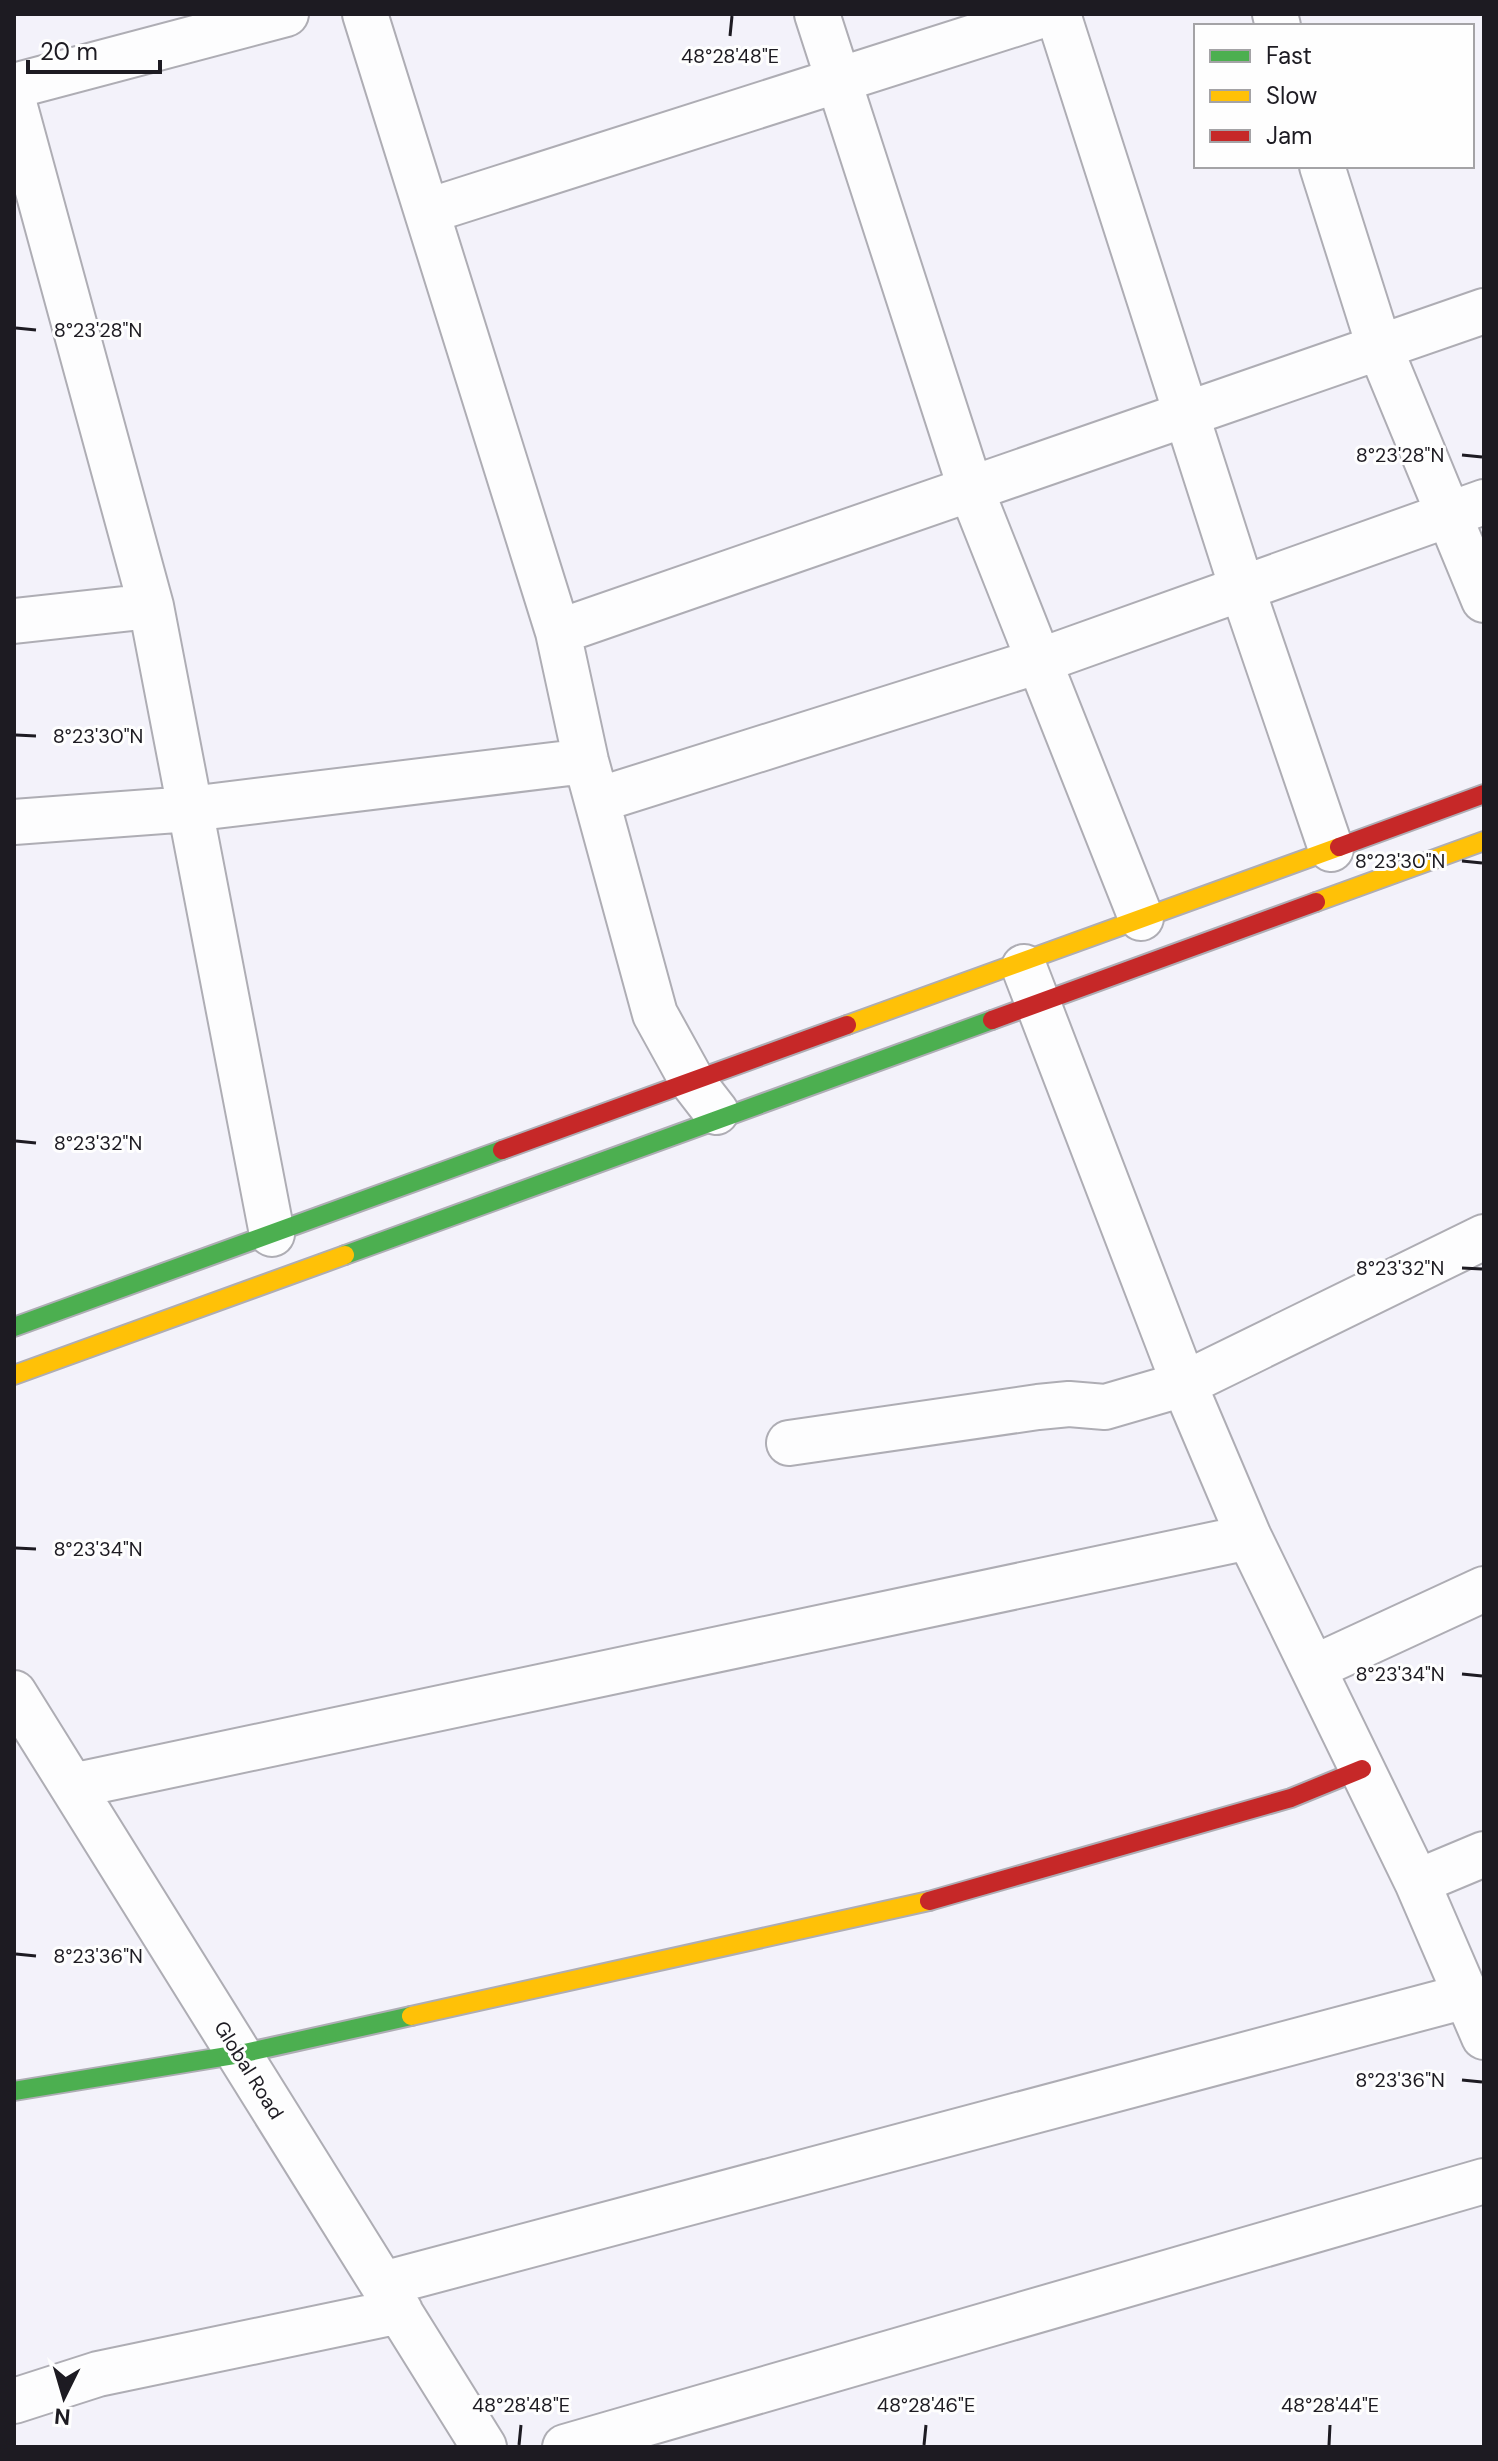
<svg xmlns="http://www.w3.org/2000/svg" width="1498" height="2461" font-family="'DM Sans',sans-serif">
<rect width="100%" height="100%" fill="#f3f2fa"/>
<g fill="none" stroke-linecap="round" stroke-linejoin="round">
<g stroke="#aeadb4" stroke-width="48">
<path id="street" d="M365,14L558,632L586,761L655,1014L692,1081L716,1112
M817,14L970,487L1141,918
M1058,14L1242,588L1331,849
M1275,14L1278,26
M14,86L286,14
M14,103L151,606L272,1234
M1322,166L1379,346L1484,600
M428,211L1046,14
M14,621L151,606
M558,632L1484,311
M598,800L1039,661L1484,502
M14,822L190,809L586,761
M1024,967L1184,1384L1249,1537L1417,1882L1484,2037
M789,1443L1038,1407L1069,1404L1105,1407L1184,1384L1484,1237
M1313,1668L1484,1589
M14,1693L484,2447
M72,1786L1249,1537
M1417,1882L1484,1854
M383,2284L1466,1996
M14,2401L98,2374L400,2311
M565,2447L1484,2181"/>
</g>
<g stroke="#aeadb4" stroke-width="22">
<path id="fast" d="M345,1255L992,1020
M14,1327L502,1150
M14,2091L240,2054L411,2016"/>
</g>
<g stroke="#aeadb4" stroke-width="22">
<path id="slow" d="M1316,902L1484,841
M847,1025L1339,847
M14,1375L345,1255
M411,2016L929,1901"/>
</g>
<g stroke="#aeadb4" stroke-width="22">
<path id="jam" d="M1339,847L1484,794
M992,1020L1316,902
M502,1150L847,1025
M929,1901L1291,1798L1362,1769"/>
</g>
<use href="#street" stroke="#fdfdfe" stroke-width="44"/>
<use href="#fast" stroke="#4caf50" stroke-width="18"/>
<use href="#slow" stroke="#ffc107" stroke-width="18"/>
<use href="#jam" stroke="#c62828" stroke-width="18"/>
</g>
<path fill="none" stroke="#1d1b22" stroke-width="3" d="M730,36L732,16M16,328L36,330M1462,455L1482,457M16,735L36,736M1462,861L1482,863M16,1141L36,1143M1462,1268L1482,1269M16,1548L36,1549M1462,1674L1482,1676M16,1954L36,1956M1462,2080L1482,2082M519,2445L521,2425M924,2445L926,2425M1329,2445L1330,2425"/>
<g text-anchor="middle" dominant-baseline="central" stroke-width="6" stroke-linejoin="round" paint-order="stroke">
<g font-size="20" fill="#1d1b22" stroke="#fefefe">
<text transform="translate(249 2070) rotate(58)">Global Road</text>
</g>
</g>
<g font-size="20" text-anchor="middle" fill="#1d1b22" stroke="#fefefe" stroke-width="6" stroke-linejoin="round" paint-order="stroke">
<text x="730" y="63">48°28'48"E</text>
<text x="98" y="337">8°23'28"N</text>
<text x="1400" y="462">8°23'28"N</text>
<text x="98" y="743">8°23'30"N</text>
<text x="1400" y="868">8°23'30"N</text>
<text x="98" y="1150">8°23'32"N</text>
<text x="1400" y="1275">8°23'32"N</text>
<text x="98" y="1556">8°23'34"N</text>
<text x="1400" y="1681">8°23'34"N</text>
<text x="98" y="1963">8°23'36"N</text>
<text x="1400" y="2087">8°23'36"N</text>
<text x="521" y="2412">48°28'48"E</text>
<text x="926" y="2412">48°28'46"E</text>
<text x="1330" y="2412">48°28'44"E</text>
</g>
<rect width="1498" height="2461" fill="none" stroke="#1d1b22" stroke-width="32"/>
<rect x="1194" y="24" width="280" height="144" fill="#fefefe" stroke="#a4a3a6" stroke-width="2"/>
<rect x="1210" y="50" width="40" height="12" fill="#4caf50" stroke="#a4a3a6" stroke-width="2"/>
<text x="1266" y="64" font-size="24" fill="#1d1b22">Fast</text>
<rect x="1210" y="90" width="40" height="12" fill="#ffc107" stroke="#a4a3a6" stroke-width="2"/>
<text x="1266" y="104" font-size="24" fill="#1d1b22">Slow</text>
<rect x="1210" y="130" width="40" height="12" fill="#c62828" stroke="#a4a3a6" stroke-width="2"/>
<text x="1266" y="144" font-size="24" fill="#1d1b22">Jam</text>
<g transform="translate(64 2397) rotate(185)" stroke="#fefefe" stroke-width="6" paint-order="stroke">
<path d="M0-6L14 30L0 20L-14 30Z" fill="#1d1b22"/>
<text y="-12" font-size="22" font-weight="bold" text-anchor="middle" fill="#1d1b22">N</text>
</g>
<path d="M28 60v12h132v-12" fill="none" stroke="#1d1b22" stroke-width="4"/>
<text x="40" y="60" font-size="24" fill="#1d1b22" stroke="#fefefe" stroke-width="6" paint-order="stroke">20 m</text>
</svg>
